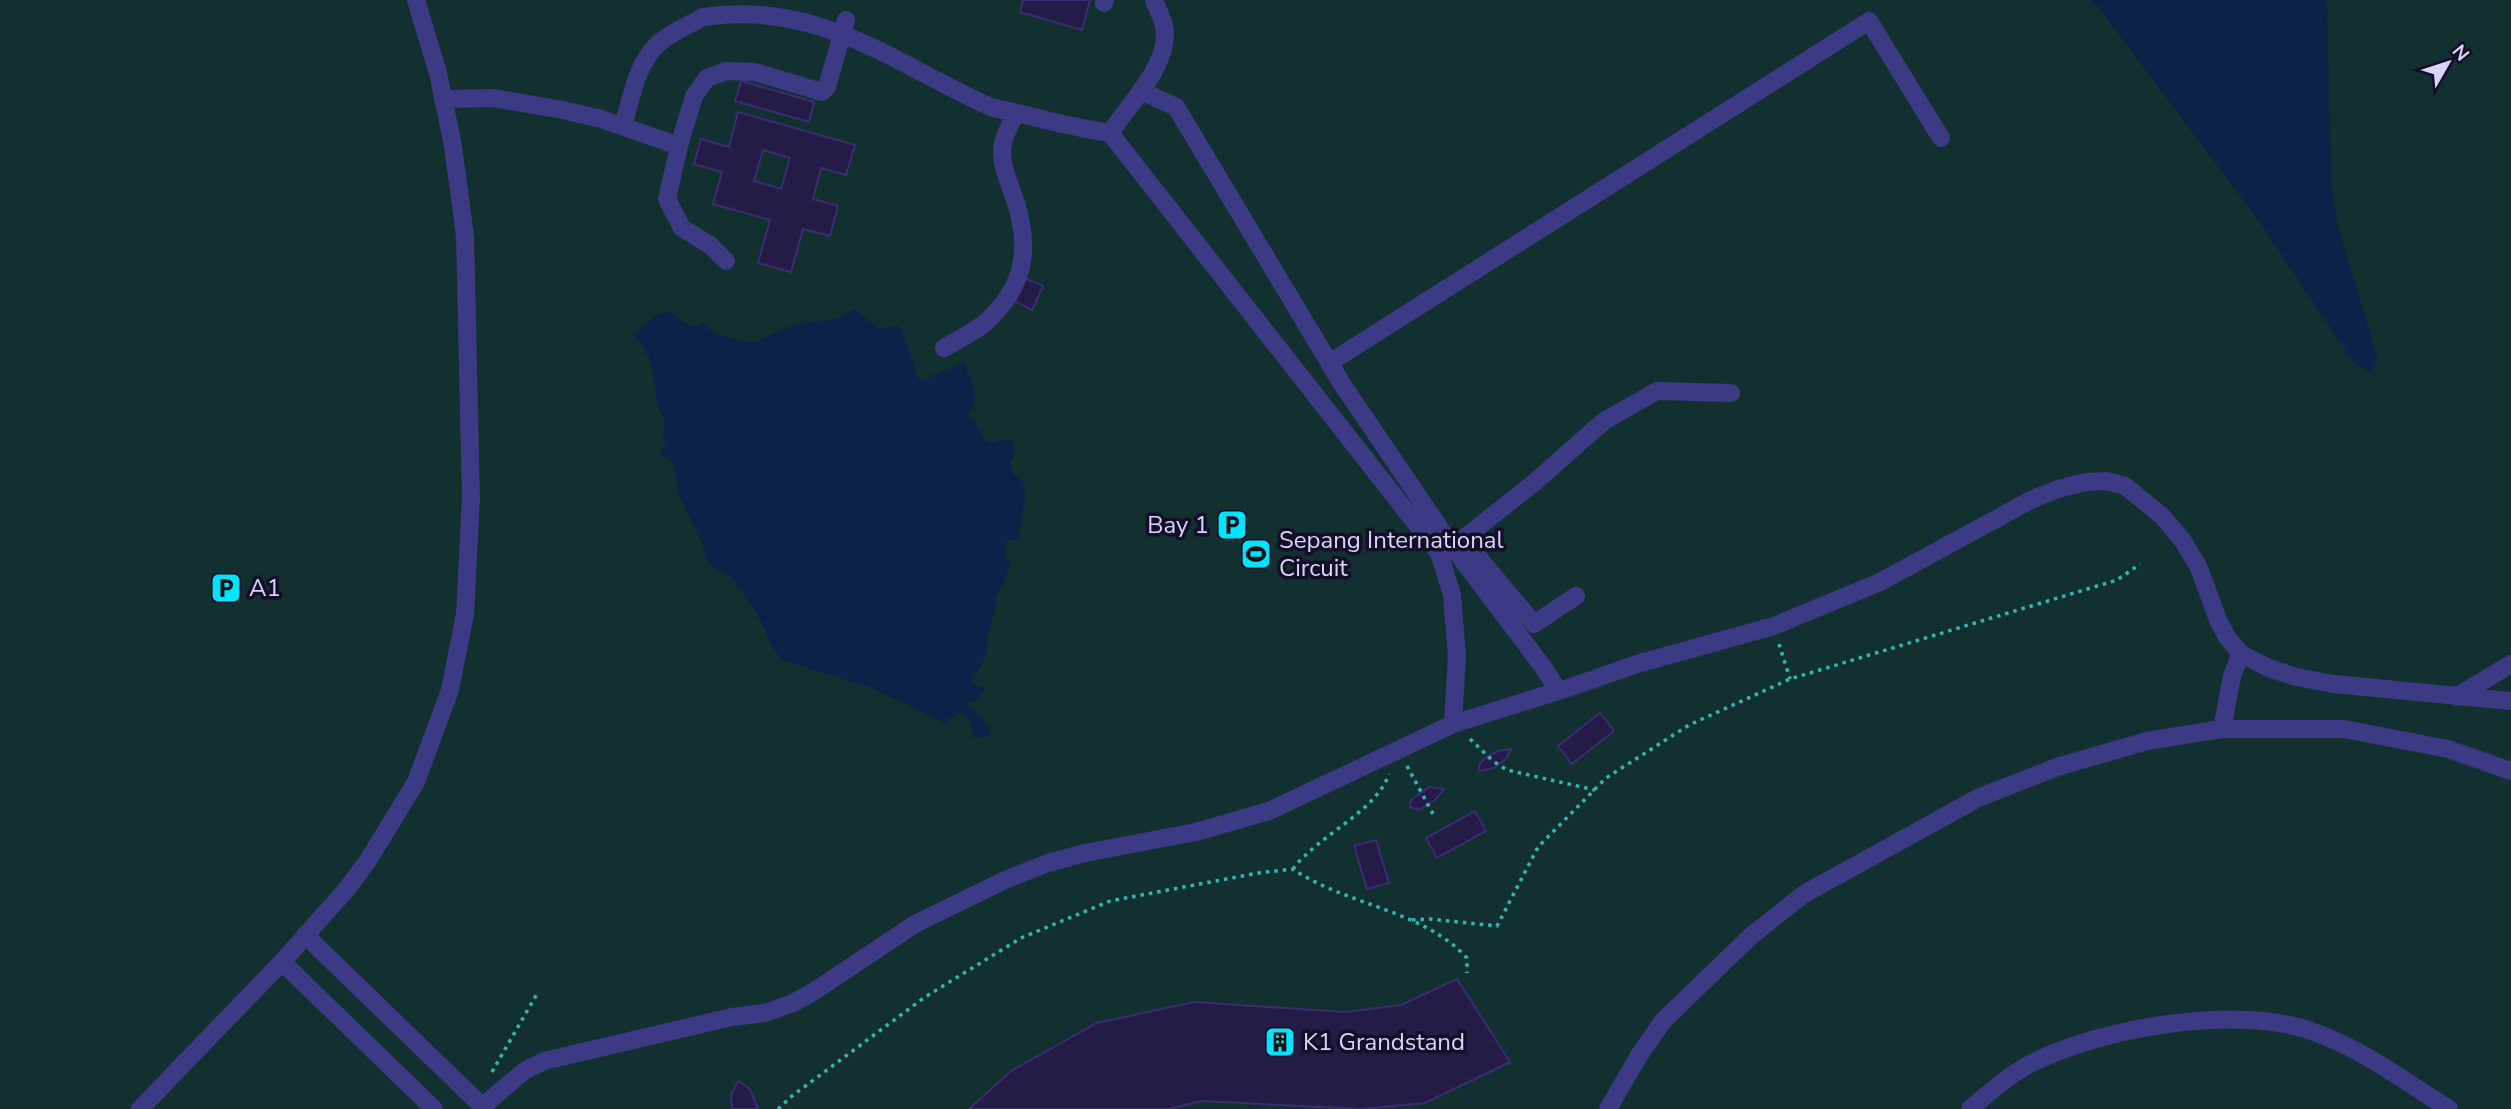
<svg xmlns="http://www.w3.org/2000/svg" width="2511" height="1109" font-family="'Nunito Sans',sans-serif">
<rect width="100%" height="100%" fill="#130f26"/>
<path fill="#12302f" d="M0,0H2511V1109H0Z"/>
<path fill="#0c2248" d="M2089,0H2327L2331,181L2338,226L2378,359L2371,373L2355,364L2259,221L2098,7Z
M855,309L880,329L889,326L901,328L918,377L922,381L965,361C968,380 984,399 968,414C979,424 978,433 988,443L1011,438L1016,453L1010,463L1014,475L1022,479L1026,495L1018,540H1007L1005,557L1011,562L1003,585L997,593L994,614L987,638L986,656L971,684L986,688L977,700L966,703L991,728L989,735L982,738L974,737L970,721L964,713L958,714L944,723L873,688L782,660L773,648L757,614L732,578L710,565L707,561L701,541L679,495L674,467L670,460L662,456L661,451L666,445L662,437C669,419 660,417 657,401C652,370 655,361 634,335C645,324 654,313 671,312C678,320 684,323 695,327L703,323L715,333L742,341L757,342L788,327L800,323L837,319Z"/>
<path fill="#241b47" stroke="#3b2d73" stroke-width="2" fill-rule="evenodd" d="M1023,0H1090L1082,30L1020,12Z
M741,81L814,102L809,122L735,101Z
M738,112L855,145L846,175L821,168L813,199L838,206L830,236L803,229L791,272L758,263L770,220L713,204L722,172L694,164L701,139L729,147ZM763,150L790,158L781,189L754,181Z
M1024,278L1043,286L1032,310L1014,301Z
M1600,713L1614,731L1572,764L1558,746Z
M1511,749L1506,759L1494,768L1479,771V765L1485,758L1498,751Z
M1429,787L1444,789L1435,800L1419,810L1410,807L1411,800Z
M1475,811L1486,831L1437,858L1426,838Z
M1376,840L1389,883L1367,889L1354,846Z
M1457,979L1510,1062L1425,1103L1362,1109L1201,1101L1169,1109H969L1011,1071L1097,1023L1194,1002L1345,1012L1401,1005Z
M738,1081L750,1089L758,1109H732L731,1095Z"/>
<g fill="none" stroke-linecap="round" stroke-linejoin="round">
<path stroke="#2fb8b0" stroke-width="3.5" stroke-dasharray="3.5 5" stroke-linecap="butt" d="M1779,644L1790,679
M1470,739L1493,761L1507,770L1595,790
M1407,766L1433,814
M1293,869C1317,836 1376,812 1389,774
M1412,920L1430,919L1497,926L1538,847L1606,778L1689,725L1790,679L2117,580L2140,564
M492,1072L538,992
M778,1109L792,1096L925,997L1021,938L1110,901L1258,873L1293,869C1347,906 1422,909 1467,958V973"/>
<path stroke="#3d3a85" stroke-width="18" d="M1154,0C1157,8 1162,17 1164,26C1172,63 1128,105 1110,133L1439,553L1452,595L1457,655L1453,724
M1104,3L1105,0
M1141,91L1176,107L1342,384L1452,546L1543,667L1558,690
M443,99L493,98L563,110L601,119L679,146
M623,126C631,100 636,64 658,44C670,33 689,25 703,17C817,0 893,62 986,105C997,110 1010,111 1022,114C1051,122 1079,128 1110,133
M726,261L710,245L682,228L667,199L679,146L694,96L707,78L726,71L755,72L822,92L827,87L846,20
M944,348C958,340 974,332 986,322C1025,286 1031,249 1015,200C1009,181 999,163 1003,143C1005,133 1012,122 1016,113
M1329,363L1869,21L1941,138
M1463,539L1534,624L1576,596
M1442,552L1463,539L1535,482L1604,421L1657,391L1731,393
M2456,697L2511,664
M2222,729L2232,676L2241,654
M305,935L485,1109
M282,962L434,1109
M482,1107L524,1071L544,1061L732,1017L765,1013L793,1003L813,992L915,924L1005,880L1048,863L1085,853L1196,832L1269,811L1453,724L1571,687L1637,664L1774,626L1880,582L2031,500L2058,489L2085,482L2107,481L2125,486L2162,516L2183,541L2199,568L2218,620L2227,637L2241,654L2269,668L2296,677L2334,684L2511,701
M140,1109L282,962L346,890L367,862L416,782L450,690L465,614L471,498L465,236L453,146L438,73L416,0
M1608,1109L1640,1054L1663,1021L1751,936L1804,894L1978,798L2057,767L2147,741L2222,729H2344L2448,749L2511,771
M1970,1109C1990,1092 2011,1073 2034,1062C2102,1028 2232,1006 2305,1029C2359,1046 2401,1079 2449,1109"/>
</g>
<defs>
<g id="parking-square" transform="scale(1.575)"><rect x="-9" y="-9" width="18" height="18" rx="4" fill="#00e5ff" stroke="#130f26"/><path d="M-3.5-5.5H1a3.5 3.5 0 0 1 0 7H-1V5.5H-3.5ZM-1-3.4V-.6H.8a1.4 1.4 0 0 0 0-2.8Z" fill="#111"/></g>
<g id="stadium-square" transform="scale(1.575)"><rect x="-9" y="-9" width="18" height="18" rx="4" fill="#00e5ff" stroke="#130f26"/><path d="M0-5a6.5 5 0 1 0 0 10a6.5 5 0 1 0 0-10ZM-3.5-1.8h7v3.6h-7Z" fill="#111"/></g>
<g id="building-square" transform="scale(1.575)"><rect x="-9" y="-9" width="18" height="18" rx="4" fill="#00e5ff" stroke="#130f26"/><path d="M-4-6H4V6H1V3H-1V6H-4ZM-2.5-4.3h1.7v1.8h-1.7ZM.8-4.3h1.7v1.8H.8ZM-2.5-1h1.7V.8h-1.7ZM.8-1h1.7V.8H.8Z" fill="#111"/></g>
</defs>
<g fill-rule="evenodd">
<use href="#parking-square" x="1232" y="525"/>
<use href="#stadium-square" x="1256" y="554"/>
<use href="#parking-square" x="226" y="588"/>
<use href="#building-square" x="1280" y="1042"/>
</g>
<g text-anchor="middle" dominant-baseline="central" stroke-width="7" stroke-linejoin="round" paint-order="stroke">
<g font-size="24" fill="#d9d4ff" stroke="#130f26" text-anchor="start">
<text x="1209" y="525" text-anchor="end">Bay 1</text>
<text x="1279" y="540">Sepang International<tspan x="1279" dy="28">Circuit</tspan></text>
<text x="249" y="588">A1</text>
<text x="1303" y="1042">K1 Grandstand</text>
</g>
</g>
<g transform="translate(2448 63) rotate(51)" stroke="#130f26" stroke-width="5" paint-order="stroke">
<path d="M0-5L12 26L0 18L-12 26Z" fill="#d9d4ff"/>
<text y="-10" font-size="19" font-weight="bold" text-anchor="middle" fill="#d9d4ff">N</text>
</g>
</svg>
